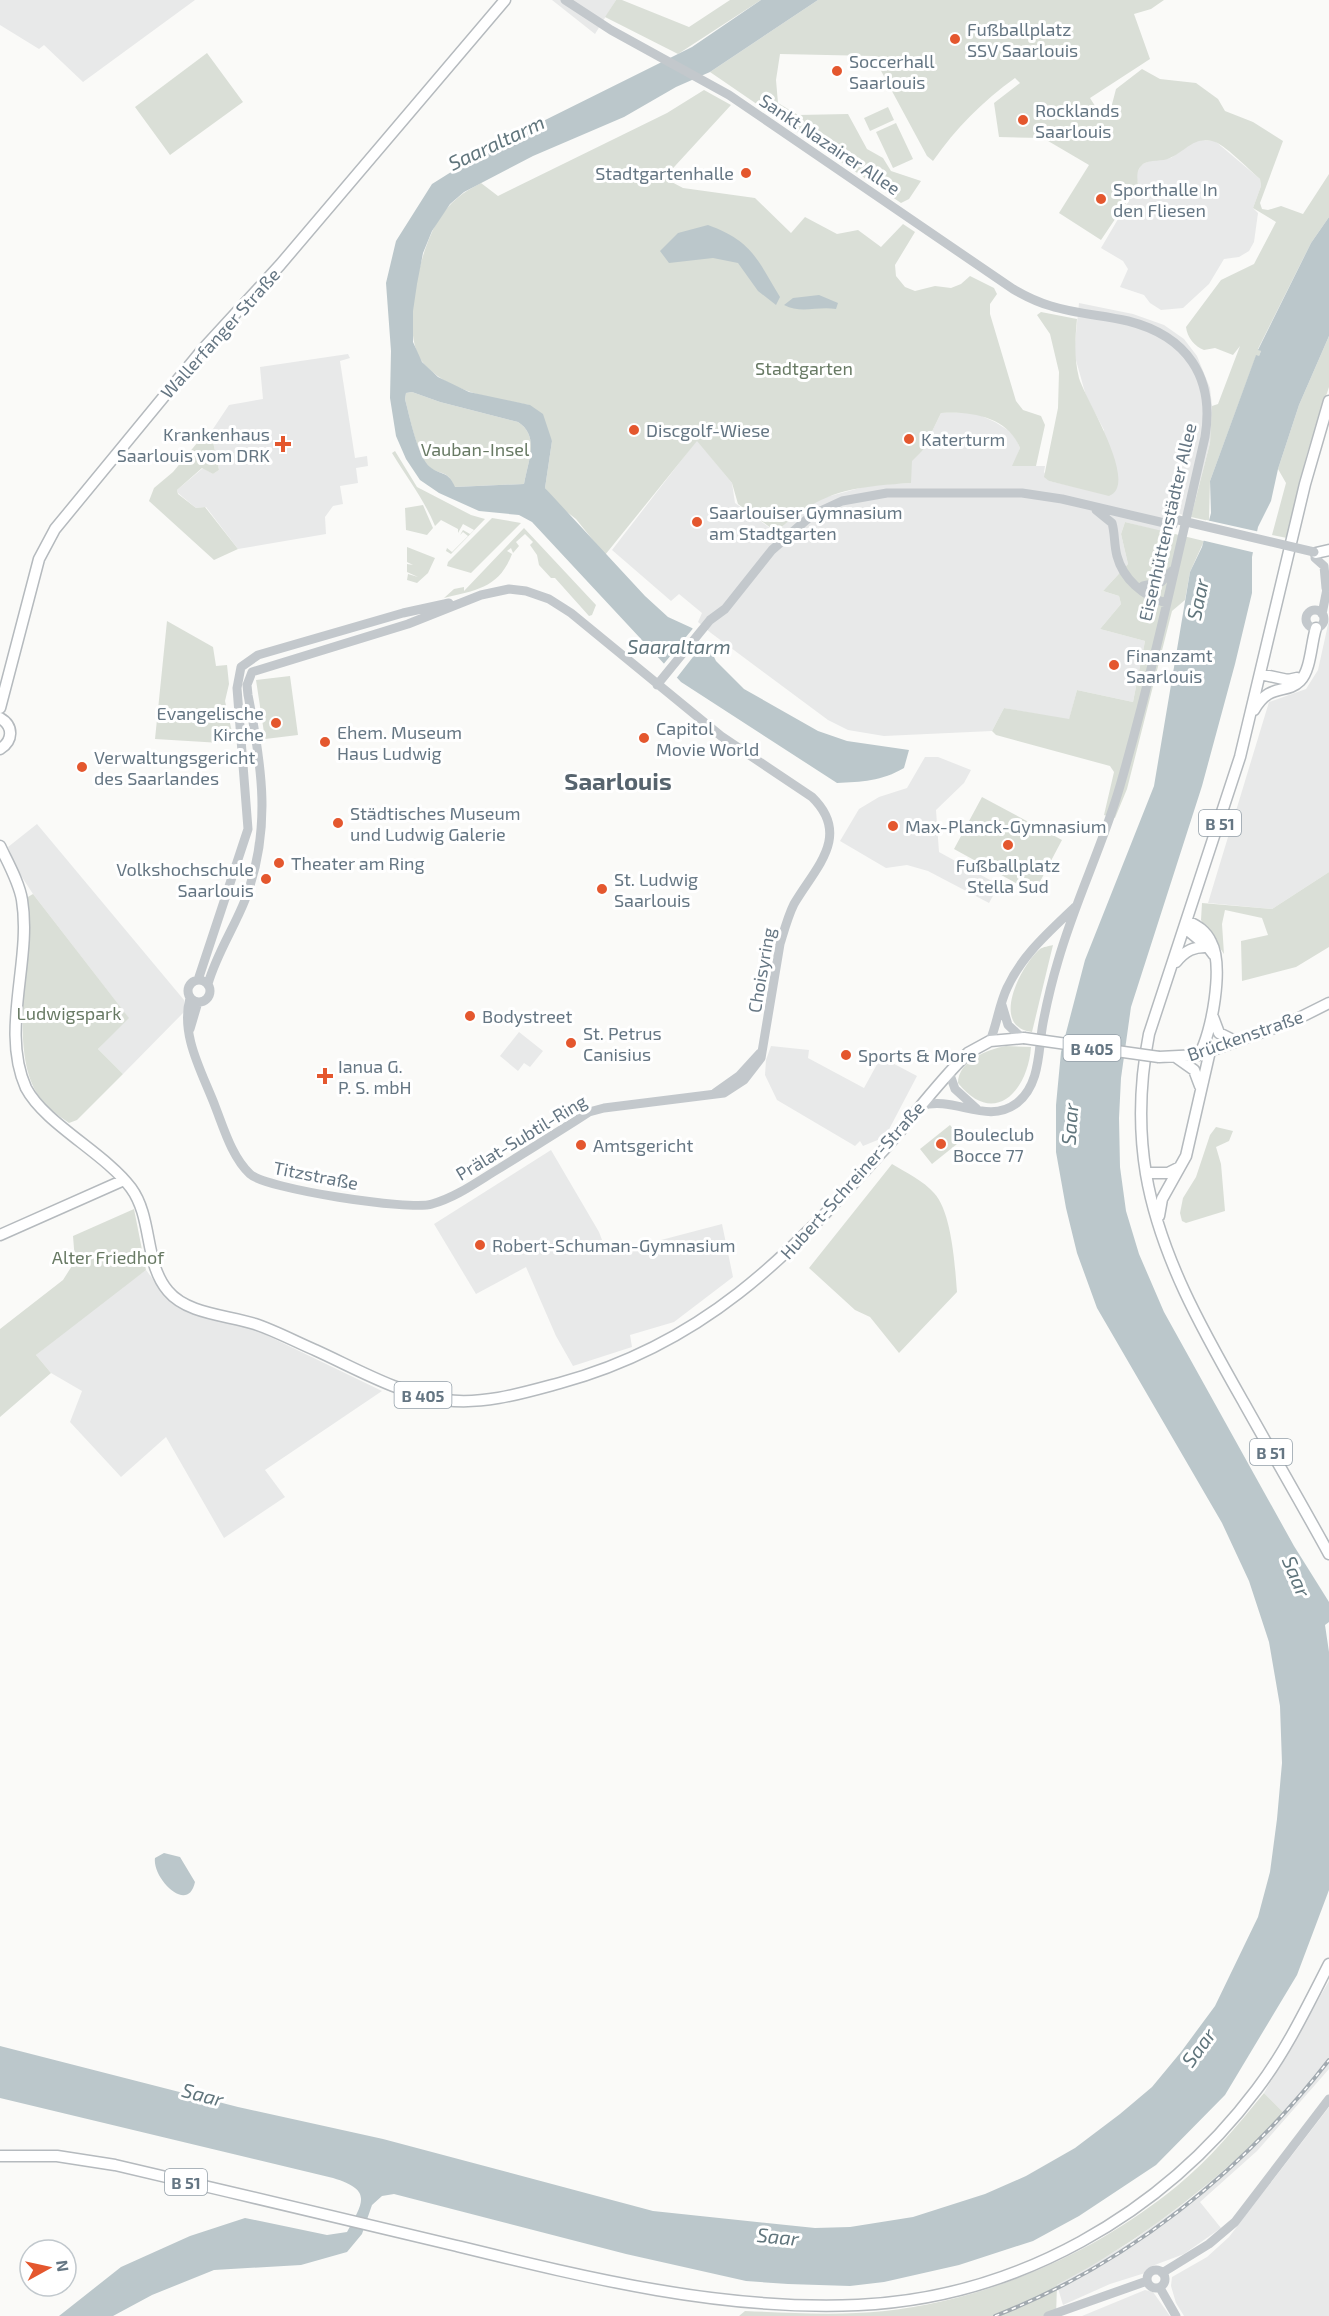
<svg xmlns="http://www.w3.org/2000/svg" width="1329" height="2316" font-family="'Exo 2',sans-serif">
<rect width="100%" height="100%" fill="#fafaf8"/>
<path fill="#e8e9e9" d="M0,0H195L83,82L44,45L39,49L0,25Z
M552,0H616L595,34Z
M1201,140L1215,141L1260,179L1261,186L1253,208L1258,213L1254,242L1249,251L1239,257L1224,259L1209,284L1183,308L1161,310L1150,303L1144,295L1120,287L1128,269L1123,261L1101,248L1138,185L1136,175L1141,165L1149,161L1171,158L1191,143Z
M1079,303L1133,314L1164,325L1184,339L1197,356L1210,388L1213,414L1210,443L1191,517L1176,513L1171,534L1125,522L1121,534L1128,564L1103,591L1119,596L1121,604L1100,629L1145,641L1133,702L1077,690L1069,720L1004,708L992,731L884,736L848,730L828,720L711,633L698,622L702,613L679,594L671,601L612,550L697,440L732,483L735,503L770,528L774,535L794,515L819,499L871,485L911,483V460L923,450L941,413H975L995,422L1014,434L1020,448L1013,466H1045L1044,472L1049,481L1076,487L1104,430L1086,396L1074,353Z
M348,354L350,358L340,361L355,458L367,456L368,466L356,468L358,483L340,486L343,504L333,506L325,517L326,534L238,549L206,507L196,508L178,493L177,490L203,468L213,474L219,470L211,432L229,405L263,399L260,367Z
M1329,620V872L1272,909L1208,903L1269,702L1306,689L1318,670Z
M925,757H938L971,770L964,783L936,810L939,852L999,885L989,903L928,871L907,865L886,868L840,841L859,809L879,797L907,788Z
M37,824L184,1000V1012L123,1074L98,1049L128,1017L33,894L18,871L8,847Z
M519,1032L543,1051L530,1067L524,1063L518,1071L500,1056Z
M771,1046L809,1050L808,1058L864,1088L881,1057L917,1076L885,1137L863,1146L860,1141L855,1146L777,1100L765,1075L766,1060Z
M551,1150L599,1232L605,1248L604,1255L722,1224L733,1277L674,1322L630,1335L632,1347L573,1366L556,1336L526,1267L476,1294L434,1224Z
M146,1270L164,1294L260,1332L382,1391L265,1470L285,1497L224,1538L166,1437L121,1477L70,1422L82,1391L51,1373L36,1355L98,1304Z
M1329,1981V2069L1257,2151L1200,2202L1221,2228L1184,2254L1152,2266L1145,2273L1110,2284L1063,2305L1057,2285L1129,2243L1189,2200L1251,2146L1284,2113L1264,2093Z
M1329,2107V2316H1184L1176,2303L1171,2286L1172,2277L1207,2257L1229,2237Z
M1145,2290L1153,2292L1170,2316H1082Z"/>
<path fill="#dadfd7" d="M616,0H622L689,27L730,0H761L678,54L605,17Z
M818,0H1164L1151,9L1134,14L1150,59L1090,98L1102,117L1109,116L1116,89L1142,69L1160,79L1196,83L1218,99L1225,111L1253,122L1283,141L1260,203L1262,209L1268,210L1281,206L1303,214L1329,174V217L1311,243L1258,349L1261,351L1259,356H1256L1210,481L1209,521L1191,517L1210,443L1212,406L1218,404L1240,346L1233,355L1215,348L1204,350C1195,347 1187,337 1186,327L1221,280L1254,264L1276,222L1253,208L1261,186L1260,179C1249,170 1224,143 1212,141C1193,137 1186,151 1170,158C1162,162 1151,159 1143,164C1136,170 1137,177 1138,185L1101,240L1059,213L1089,165L1043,138L999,137L994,103L1020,83L1015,78C983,101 956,128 933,161L927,156L873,56L780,54L776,80L778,103L798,115L848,114L867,149L883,158L891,171L921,181L909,199L901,203L710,72Z
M207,53L243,102L170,155L135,107Z
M704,90L731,105L664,178L683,188L755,198L791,233L805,217L837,234L858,230L881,247L903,224L915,232L895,265L896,276L905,287L915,291L935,286L951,288L961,284L970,276L994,288L997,294L990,304V314L1016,401L1023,410L1041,416L1045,425L1036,466H1012L1020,448C1008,417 972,411 941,413L923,450L912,461L911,483C849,487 819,491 773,535L771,528L738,504L732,483L697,441L605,555L576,519L558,505L545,488L552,441L529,405C492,398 451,393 424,364C398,335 420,248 439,219C450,202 463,192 481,183L498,196L667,113Z
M888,107L894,120L870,131L864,118Z
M896,123L913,159L893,168L876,132Z
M1041,312L1077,319C1075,340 1074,358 1079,378C1085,399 1140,484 1109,496L1049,481L1044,477L1058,408L1059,372L1050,334L1037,315Z
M1329,336V387L1307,454L1287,538L1272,535L1286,483L1278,469L1299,405Z
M412,392L440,402L518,422C540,436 528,461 524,484L454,487C448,469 441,476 429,467C418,458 409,414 405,399L406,393Z
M207,431L211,432L219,470L213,474L202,468L177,490L178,494L196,508L205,507L238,549L214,560L149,501L154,488L173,472Z
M395,451L417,487L471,515L485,519L451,554L446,551L447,548L452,552L468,536L463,532L460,535L463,530L470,534L474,530L463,524L458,533V529L441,520L435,526C424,499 407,478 392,453Z
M423,505L433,528L427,535L406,530L405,508Z
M492,518L521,523L471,573L447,566L448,562Z
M1125,522L1204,541L1190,572L1185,600L1172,611L1127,789L1115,818L1104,815L1114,772L1110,766L996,735L992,731L1004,708L1069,719L1077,690L1133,702L1145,641L1100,629L1121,604L1119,596L1103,591L1128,564L1121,534Z
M524,528L596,605L592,615L589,616L555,578H551L539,565L537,555L530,545L533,542L525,534L516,542L519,546L513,553L511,548L507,551L512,554C499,588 477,590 444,598L454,589L464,587V591Z
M407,547L435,558L428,573L417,583L407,580L408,574L418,577L407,572V564L413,565L407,562Z
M167,621L213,647L216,666L227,665L229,684L225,701L232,732L222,733L221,743L155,739Z
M290,676L298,735L265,739L256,680Z
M982,797L1062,840L1034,893L954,849Z
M1329,872V947L1296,967L1242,981L1241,941L1268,935L1262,918L1225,910L1222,924L1224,954L1201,920L1202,903L1272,909Z
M33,894L129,1018L98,1049L123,1074L77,1120L69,1123C59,1116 49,1109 41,1099C6,1055 33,956 26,898Z
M1053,945L1032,1032C989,1027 1021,965 1040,949C1043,947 1049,946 1053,945Z
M1006,1046L1031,1047C1028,1091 994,1128 958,1083C958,1061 988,1049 1006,1046Z
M950,1125L962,1140L932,1164L920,1149Z
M1216,1127L1233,1131L1229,1141L1216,1147L1221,1164L1225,1211L1186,1223L1182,1221L1180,1213L1183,1198L1196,1177L1210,1135Z
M892,1164C905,1172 924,1181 934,1193C952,1212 955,1267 957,1292L899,1353L870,1317L855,1310L809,1268Z
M134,1209L146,1270L36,1355L51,1373L0,1417V1329L63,1280L75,1261L73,1236Z
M1264,2093L1284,2113C1217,2182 1143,2239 1057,2285L1056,2316H739L745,2311C791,2313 838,2316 885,2311C991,2299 1095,2253 1177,2186C1210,2159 1237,2126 1264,2093Z"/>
<path fill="#bbc7cb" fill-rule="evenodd" d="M761,0H818L710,72L676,87L624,117L533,156L464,192L450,204L432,231L423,253L417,284L413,311V342L422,362L438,377L469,392L530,405L543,414L552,441L545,488L645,596L668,617L692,628L707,643L716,661L744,689L818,731L847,741L909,750L904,768C882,781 861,782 837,783L681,682L532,522L519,515L479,511L439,493L420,480L406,459L396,436L390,398L391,351L386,283L396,241L432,184L491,147L692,47ZM412,392L440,402L518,422C540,436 528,461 524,484L455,487C448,470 441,476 430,467C418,458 409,414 405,399L406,393Z
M1329,217V336L1299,405L1278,469L1271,501L1258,527L1252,557V593L1235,664L1202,786L1131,1007L1121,1078L1119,1118L1120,1167L1126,1211L1139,1254L1164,1312L1294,1546L1329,1602V1622L1325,1625L1329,1652V1890L1297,1975L1225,2095L1156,2165L1079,2216L1033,2241L959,2265L884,2282L850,2286L788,2284L746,2281L626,2254L394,2194L382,2196L372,2205L362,2234L347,2252L301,2265L214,2270L152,2295L113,2316H59L121,2267L190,2236L245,2218L327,2235L347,2232C364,2201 372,2190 333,2178L0,2098V2046L238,2107L383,2139L653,2211L815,2228L850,2227L913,2217L985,2194L1026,2176L1075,2148L1120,2114L1152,2087L1181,2052L1215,2006L1258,1917L1270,1872L1277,1819L1282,1763L1280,1706L1269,1642L1249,1581L1222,1523L1097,1308L1077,1253L1066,1208L1056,1152V1105L1061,1052L1085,960L1154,786L1190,572L1202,547L1211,513L1210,481L1256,355L1259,356L1261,351L1258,350L1311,243Z
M708,225C752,241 757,259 780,297L776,305L758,291L738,263L713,258L669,263L660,251L678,233Z
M819,295L838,303L836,309C817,306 801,314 784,305L793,298Z
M164,1853L180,1857L195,1882C188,1915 152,1878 155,1858Z"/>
<path fill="#fafaf8" d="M1206,520L1260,532L1256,553L1201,540Z
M695,626L707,639L675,680L662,666Z"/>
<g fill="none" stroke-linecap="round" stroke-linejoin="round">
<g stroke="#b5babe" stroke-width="13">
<path id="major" d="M1329,401L1305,484L1240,757L1149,1034C1140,1080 1138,1126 1146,1174C1160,1256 1203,1331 1244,1403C1272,1453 1301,1503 1329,1554
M1316,553L1329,550
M1260,674L1288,680L1297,678
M0,708L39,559L55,529L203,349L280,265L505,0
M1254,710C1270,682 1286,695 1300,681C1311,670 1311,643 1316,628
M0,718C14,726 13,741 0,749
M0,846C8,863 19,882 22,900C32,961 0,1030 26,1088C45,1124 105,1153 131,1188C153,1218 144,1263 168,1291C187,1314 227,1315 255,1324C276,1331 296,1342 315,1350C357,1369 399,1394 445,1400C484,1405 523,1393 560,1383C703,1344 786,1259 881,1153C911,1120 936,1084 968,1053L990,1041L1024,1038
M1187,921C1198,926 1206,931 1211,942C1224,965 1212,1033 1199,1055
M1185,928L1208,947
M1176,962C1185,951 1194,946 1208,947L1214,955
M1213,1017L1219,1033L1235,1041
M1159,1057L1199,1055L1293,1021L1329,1003
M1177,1058L1194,1070L1200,1086
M1146,1173H1168L1180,1167
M1159,1216L1162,1199L1186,1156L1210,1051
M0,1235L124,1180
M0,2156H57L115,2165C229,2192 343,2218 457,2246C588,2278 722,2311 858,2305C1016,2298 1162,2215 1257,2089C1286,2051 1307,2007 1329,1964"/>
</g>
<path stroke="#c3c8cc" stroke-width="9" d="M565,0L611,30L729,95L1013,289C1025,296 1037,302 1051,306C1076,314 1103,315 1128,321C1187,336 1215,377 1205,437C1178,554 1153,671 1120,786C1103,845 1075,901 1058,961C1052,981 1047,1002 1043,1023C1038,1049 1041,1084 1017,1103C987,1126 954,1095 921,1106
M1096,510L1112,523C1115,533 1114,545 1117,556C1123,579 1143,596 1166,603
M1315,558L1324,566L1326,588
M1143,586L1161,582L1172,571
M1306 619a9 9 0 1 1 18 0a9 9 0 1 1-18 0Z
M1322,614L1328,584
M657,685L710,620L725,609L772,550L812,515L842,501L887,493H1022L1062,499L1173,525
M198,980L248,829L237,688L241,667L258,655L403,613L449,603
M188 991a11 11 0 1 1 22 0a11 11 0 1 1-22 0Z
M190,998C180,1035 202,1072 215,1106C224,1129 232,1157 250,1174C266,1189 410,1211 432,1204C457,1197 478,1181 500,1168C530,1149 560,1131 589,1112L604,1108L724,1093L744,1080L761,1058L780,944C784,931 788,916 794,904C815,868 852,836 812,797L721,736L571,613L549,599L526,591L509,589L481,595L408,624L252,672L247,685L248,695C262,766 272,830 245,900C234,928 216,955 208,984
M1002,1005L1008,1025L1022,1038
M190,1029L198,1002
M990,1041C997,1024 999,1005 1007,988C1022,955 1049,932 1075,907
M949,1072L955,1089L977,1109
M715,1093L739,1076L760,1053
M1147 2279a9 9 0 1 1 18 0a9 9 0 1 1-18 0Z
M1162,2273L1209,2244L1235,2222L1329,2099
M1160,2288L1176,2316
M1048,2316L1147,2281"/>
<use href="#major" stroke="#fff" stroke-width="10"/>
<g stroke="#a2aab0" stroke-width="4">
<path id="rail" d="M995,2316C1128,2264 1242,2172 1329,2060"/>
</g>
<use href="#rail" stroke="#fff" stroke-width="1.5" stroke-dasharray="4.5" stroke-linecap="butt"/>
<g stroke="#b5babe" stroke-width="13" stroke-linecap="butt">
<path id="major-bridge" d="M1024,1038L1159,1057"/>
</g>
<path stroke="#c3c8cc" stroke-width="9" d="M1174,519L1314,552"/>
<use href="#major-bridge" stroke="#fff" stroke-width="10"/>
</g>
<g fill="#e4572e" stroke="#fff" stroke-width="2">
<circle cx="955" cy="39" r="6"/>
<circle cx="837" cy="71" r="6"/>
<circle cx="1023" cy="120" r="6"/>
<circle cx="746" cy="173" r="6"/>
<circle cx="1101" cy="199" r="6"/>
<circle cx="634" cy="430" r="6"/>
<circle cx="909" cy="439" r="6"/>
<path d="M280 435h6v6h6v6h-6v6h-6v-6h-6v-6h6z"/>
<circle cx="697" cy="522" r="6"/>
<circle cx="1114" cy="665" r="6"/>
<circle cx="276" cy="723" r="6"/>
<circle cx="644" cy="738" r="6"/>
<circle cx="325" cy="742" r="6"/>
<circle cx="82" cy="767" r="6"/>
<circle cx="338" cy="823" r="6"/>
<circle cx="893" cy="826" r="6"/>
<circle cx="1008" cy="845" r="6"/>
<circle cx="279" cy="863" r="6"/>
<circle cx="266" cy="879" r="6"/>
<circle cx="602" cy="889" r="6"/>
<circle cx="470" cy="1016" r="6"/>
<circle cx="571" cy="1043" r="6"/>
<circle cx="846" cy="1055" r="6"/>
<path d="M322 1067h6v6h6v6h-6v6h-6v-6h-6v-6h6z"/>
<circle cx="941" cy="1144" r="6"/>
<circle cx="581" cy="1145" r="6"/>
<circle cx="480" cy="1245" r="6"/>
</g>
<g text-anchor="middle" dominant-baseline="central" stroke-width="6" stroke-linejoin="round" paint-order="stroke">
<g fill="#fff" stroke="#939fa8" stroke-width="1.5">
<rect x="1199" y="810" width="42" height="26" rx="4.5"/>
<rect x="1063.5" y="1035" width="57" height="26" rx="4.5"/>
<rect x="394.5" y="1382" width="57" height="26" rx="4.5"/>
<rect x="1250" y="1439" width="42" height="26" rx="4.5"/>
<rect x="165" y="2169" width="42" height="26" rx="4.5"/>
</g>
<g font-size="16" font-weight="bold" fill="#657683">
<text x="1220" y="823">B 51</text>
<text x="1092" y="1048">B 405</text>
<text x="423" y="1395">B 405</text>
<text x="1271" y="1452">B 51</text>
<text x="186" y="2182">B 51</text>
</g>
<g font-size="18" fill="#657683" stroke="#fff" text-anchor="start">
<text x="967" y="29">Fußballplatz<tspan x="967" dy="21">SSV Saarlouis</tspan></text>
<text x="849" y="61">Soccerhall<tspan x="849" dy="21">Saarlouis</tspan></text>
<text x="1035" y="110">Rocklands<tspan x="1035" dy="21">Saarlouis</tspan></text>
<text x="734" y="173" text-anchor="end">Stadtgartenhalle</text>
<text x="1113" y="189">Sporthalle In<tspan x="1113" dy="21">den Fliesen</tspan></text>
<text x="646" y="430">Discgolf-Wiese</text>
<text x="270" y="434" text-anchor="end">Krankenhaus<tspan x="270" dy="21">Saarlouis vom DRK</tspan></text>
<text x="921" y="439">Katerturm</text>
<text x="709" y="512">Saarlouiser Gymnasium<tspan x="709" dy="21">am Stadtgarten</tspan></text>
<text x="1126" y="655">Finanzamt<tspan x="1126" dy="21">Saarlouis</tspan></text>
<text x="264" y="713" text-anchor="end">Evangelische<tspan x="264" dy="21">Kirche</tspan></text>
<text x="656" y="728">Capitol<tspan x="656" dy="21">Movie World</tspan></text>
<text x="337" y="732">Ehem. Museum<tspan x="337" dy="21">Haus Ludwig</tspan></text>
<text x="94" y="757">Verwaltungsgericht<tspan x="94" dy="21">des Saarlandes</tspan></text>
<text x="350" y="813">Städtisches Museum<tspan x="350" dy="21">und Ludwig Galerie</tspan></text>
<text x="905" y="826">Max-Planck-Gymnasium</text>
<text x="291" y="863">Theater am Ring</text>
<text x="1008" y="865" text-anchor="middle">Fußballplatz<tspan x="1008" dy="21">Stella Sud</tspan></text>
<text x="254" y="869" text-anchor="end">Volkshochschule<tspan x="254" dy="21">Saarlouis</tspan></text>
<text x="614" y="879">St. Ludwig<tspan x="614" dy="21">Saarlouis</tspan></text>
<text x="482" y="1016">Bodystreet</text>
<text x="583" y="1033">St. Petrus<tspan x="583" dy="21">Canisius</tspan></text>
<text x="858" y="1055">Sports &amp; More</text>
<text x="338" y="1066">Ianua G.<tspan x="338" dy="21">P. S. mbH</tspan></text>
<text x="953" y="1134">Bouleclub<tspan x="953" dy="21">Bocce 77</tspan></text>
<text x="593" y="1145">Amtsgericht</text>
<text x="492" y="1245">Robert-Schuman-Gymnasium</text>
</g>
<g font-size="18" fill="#657683" stroke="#fff">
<text transform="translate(830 144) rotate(34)">Sankt Nazairer Allee</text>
<text transform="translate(220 333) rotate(-48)">Wallerfanger Straße</text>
<text transform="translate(1167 522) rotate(-77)">Eisenhüttenstädter Allee</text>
<text transform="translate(761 970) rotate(-80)">Choisyring</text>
<text transform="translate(1245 1035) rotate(-19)">Brückenstraße</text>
<text transform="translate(521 1137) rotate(-31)">Prälat-Subtil-Ring</text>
<text transform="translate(316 1175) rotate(11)">Titzstraße</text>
<text transform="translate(852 1180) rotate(-48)">Hubert-Schreiner-Straße</text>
</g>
<g font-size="18" fill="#687a64" stroke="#fff">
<text x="804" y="368">Stadtgarten</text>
<text x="475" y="449">Vauban-Insel</text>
<text x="69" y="1013">Ludwigspark</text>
<text x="108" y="1257">Alter Friedhof</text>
</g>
<g font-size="20" font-style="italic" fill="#60757c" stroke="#fff">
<text transform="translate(496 142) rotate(-25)">Saaraltarm</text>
<text transform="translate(1197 599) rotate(-78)">Saar</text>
<text x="679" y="646">Saaraltarm</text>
<text transform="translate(1069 1124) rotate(-86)">Saar</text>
<text transform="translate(1297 1576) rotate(67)">Saar</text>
<text transform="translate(1198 2047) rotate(-54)">Saar</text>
<text transform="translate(203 2094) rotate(15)">Saar</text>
<text transform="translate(778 2236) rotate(6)">Saar</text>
</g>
<g font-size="24" font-weight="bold" fill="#57646e" stroke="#fff">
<text x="618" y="780">Saarlouis</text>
</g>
</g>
<g transform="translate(48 2268) rotate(82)"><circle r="28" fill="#ffffff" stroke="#c1c8cd" stroke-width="1.5"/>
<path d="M0-4.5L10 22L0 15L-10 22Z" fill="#e4572e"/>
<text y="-9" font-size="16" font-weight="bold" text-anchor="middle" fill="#657683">N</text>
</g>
</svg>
